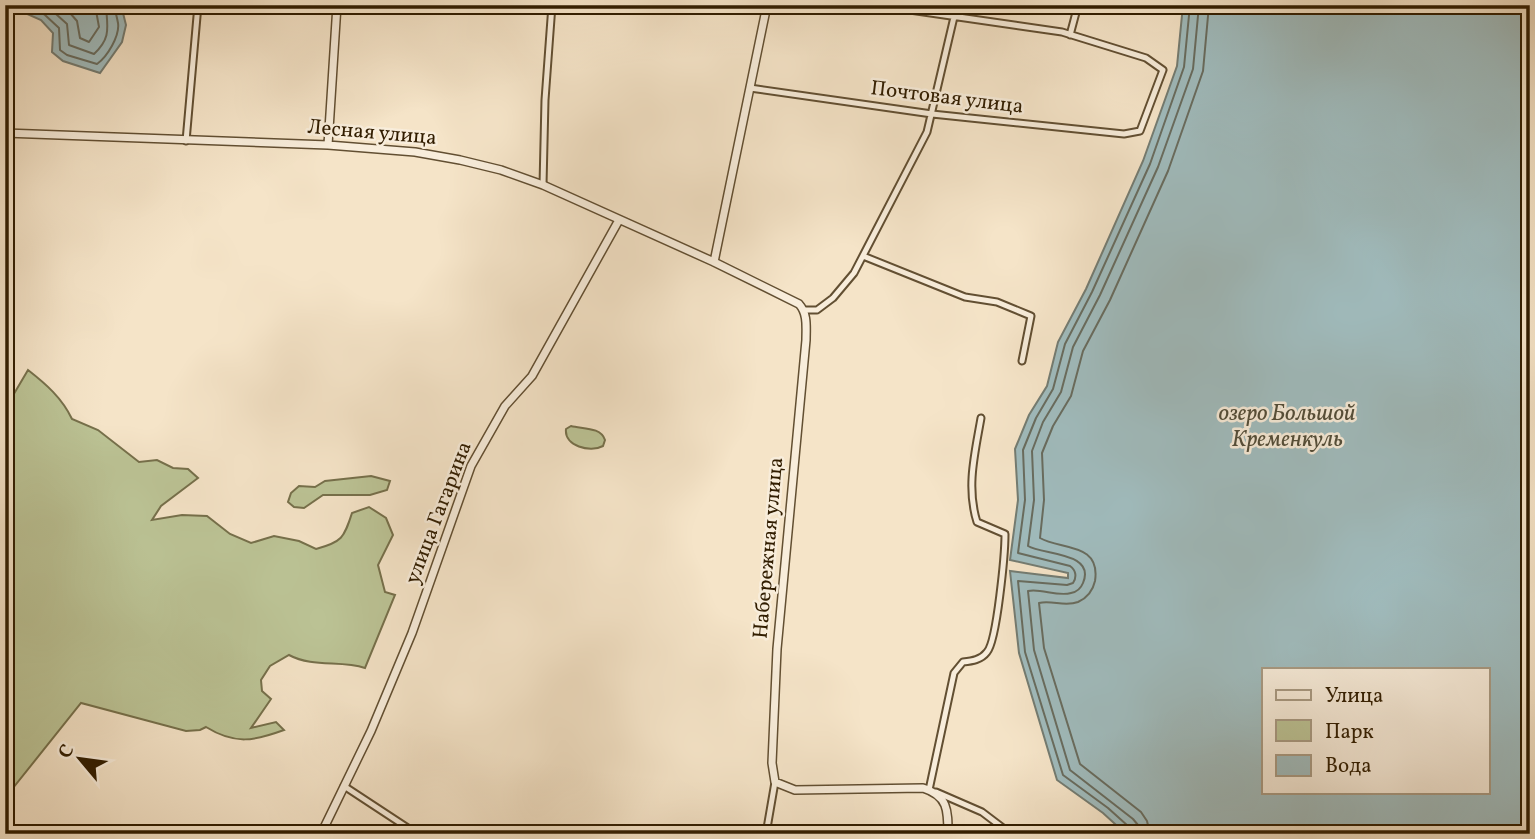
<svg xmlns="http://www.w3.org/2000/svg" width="1535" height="839" font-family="Vollkorn,serif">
<rect width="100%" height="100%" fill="#f5e4c8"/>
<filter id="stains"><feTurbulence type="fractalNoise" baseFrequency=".00286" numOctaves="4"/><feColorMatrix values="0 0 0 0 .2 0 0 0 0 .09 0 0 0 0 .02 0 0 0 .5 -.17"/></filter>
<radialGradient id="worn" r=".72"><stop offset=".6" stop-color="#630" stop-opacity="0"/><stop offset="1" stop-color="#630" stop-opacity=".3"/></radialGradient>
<path fill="#bcc496" stroke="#76704b" stroke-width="2" d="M28,370C46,384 62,398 72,419L98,430L139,462L157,460L173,468L188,469L198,478L161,506L152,520L182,515L207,516L230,534L251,543L274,536L299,541L316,549C342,542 344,538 352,513L369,507L386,518L393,535L378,565L385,592L395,595L365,668C340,660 313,668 289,655L270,666L261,680L262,691L271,699L251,728L276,722L284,730C254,741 235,745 206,727L200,730L186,731L81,703L5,798V409Z
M571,426C583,429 601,427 605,440L603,446C590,453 564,446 566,429Z
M371,476L390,481L387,490L370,495H323L304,508L294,507L288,502L291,493L299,486L315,487L325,481Z"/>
<path fill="#a0bcbe" stroke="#747c72" stroke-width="2" fill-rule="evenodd" d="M7,5H121L126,25L122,42L100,73L63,61L52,52L53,33L41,20Z
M1183,5H1530V834H1126L1103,813L1057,780L1019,653L1010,571L1068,578V573L1010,560L1018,500L1015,449L1029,415L1047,386L1058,342L1086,289L1143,161L1177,66ZM1264,669H1488V792H1264Z"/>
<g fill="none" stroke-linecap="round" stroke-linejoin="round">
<path stroke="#686c5f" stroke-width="2" d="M27,5L45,15L59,28L60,50L67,55L97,64C107,57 120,36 118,23C117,17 115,11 114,5
M46,5L67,24L69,45L94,54C112,37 107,27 106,5
M63,5L77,21L80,38L89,42L99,27L95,5
M1130,834L1128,826L1108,808L1063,775L1025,652L1018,581L1067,585L1073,583C1077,577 1076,570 1070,566L1018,553L1025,500L1023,450L1036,418L1053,389L1065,344L1092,292L1150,164L1184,67L1190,5
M1139,834L1138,825L1133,819L1070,770L1034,650L1028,591C1041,588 1057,597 1071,593C1077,592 1081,588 1083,583C1096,552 1043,555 1028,546L1034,500L1032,451L1043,422L1061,392L1073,347L1100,295L1158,167L1193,69L1199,5
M1150,834L1147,821L1141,812L1080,764L1044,648L1039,603C1052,600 1065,607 1078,602C1087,598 1093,590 1095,581C1101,542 1060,550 1040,538L1044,500L1042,453L1053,426L1071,396L1083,351L1110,300L1168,171L1203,71L1209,5"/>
<g stroke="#624f32" stroke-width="9">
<path id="minor" d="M1070,35L1078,5
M750,88L932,114L1124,134L1140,131L1163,70L1146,58L1062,32L875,5
M186,141L198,5
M543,185L545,100L552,5
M863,256L965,297L997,302L1031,316L1022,361
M804,310H817L833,298L854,273L927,132L954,17
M344,786L417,834
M929,790L954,673L963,662C972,661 981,660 987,652C997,641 1005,553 1005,534L977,522C966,487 975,453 981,418
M936,792L982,812L1011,834
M766,834L775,782"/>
</g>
<g stroke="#624f32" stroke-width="10">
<path id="tertiary" d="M5,133L328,145L415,152L460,160L501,170L543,185L714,262L799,304C808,314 806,327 806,340L777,649L772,763L775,782L795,790L923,788C948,796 948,810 948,834
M328,145L337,5
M714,262L767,5
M321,834L371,731L412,633L471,466L505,406L532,376L619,220"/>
</g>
<use href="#minor" stroke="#f8eddb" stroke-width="5"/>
<use href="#tertiary" stroke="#f8eddb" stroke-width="7"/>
</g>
<g text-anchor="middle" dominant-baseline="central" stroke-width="5" stroke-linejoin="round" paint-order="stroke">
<g font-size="21" fill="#311d00" stroke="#f8eddb">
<text transform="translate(947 98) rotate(7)">Почтовая улица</text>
<text transform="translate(372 133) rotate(5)">Лесная улица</text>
<text transform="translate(439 513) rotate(-69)">улица Гагарина</text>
<text transform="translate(769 548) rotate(-85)">Набережная улица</text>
</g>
<g font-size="23" font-style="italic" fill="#524d39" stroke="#f8eddb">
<text x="1287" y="414">озеро Большой<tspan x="1287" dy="26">Кременкуль</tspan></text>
</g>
</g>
<rect width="1535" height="839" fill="none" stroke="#f5e4c8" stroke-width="28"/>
<rect x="7" y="7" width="1521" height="825" fill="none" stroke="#311d00" stroke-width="3.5"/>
<rect x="14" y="14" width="1507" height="811" fill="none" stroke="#311d00" stroke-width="2"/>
<rect x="1262" y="668" width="228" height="126" fill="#f8eddb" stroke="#a89a83" stroke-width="2"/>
<rect x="1276" y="690" width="35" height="10" fill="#f8eddb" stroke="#a89a83" stroke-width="2"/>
<text x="1325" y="702" font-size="21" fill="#311d00">Улица</text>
<rect x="1276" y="720" width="35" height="21" fill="#bcc496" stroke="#a89a83" stroke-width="2"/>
<text x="1325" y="738" font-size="21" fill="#311d00">Парк</text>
<rect x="1276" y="755" width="35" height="21" fill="#a0bcbe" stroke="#a89a83" stroke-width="2"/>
<text x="1325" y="772" font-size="21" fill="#311d00">Вода</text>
<g transform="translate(80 759) rotate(299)" stroke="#f8eddb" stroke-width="5" paint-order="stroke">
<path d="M0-5L12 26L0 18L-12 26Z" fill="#311d00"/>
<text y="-10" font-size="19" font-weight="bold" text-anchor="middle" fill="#311d00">С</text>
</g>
<rect width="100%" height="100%" filter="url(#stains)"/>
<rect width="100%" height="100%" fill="url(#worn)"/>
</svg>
